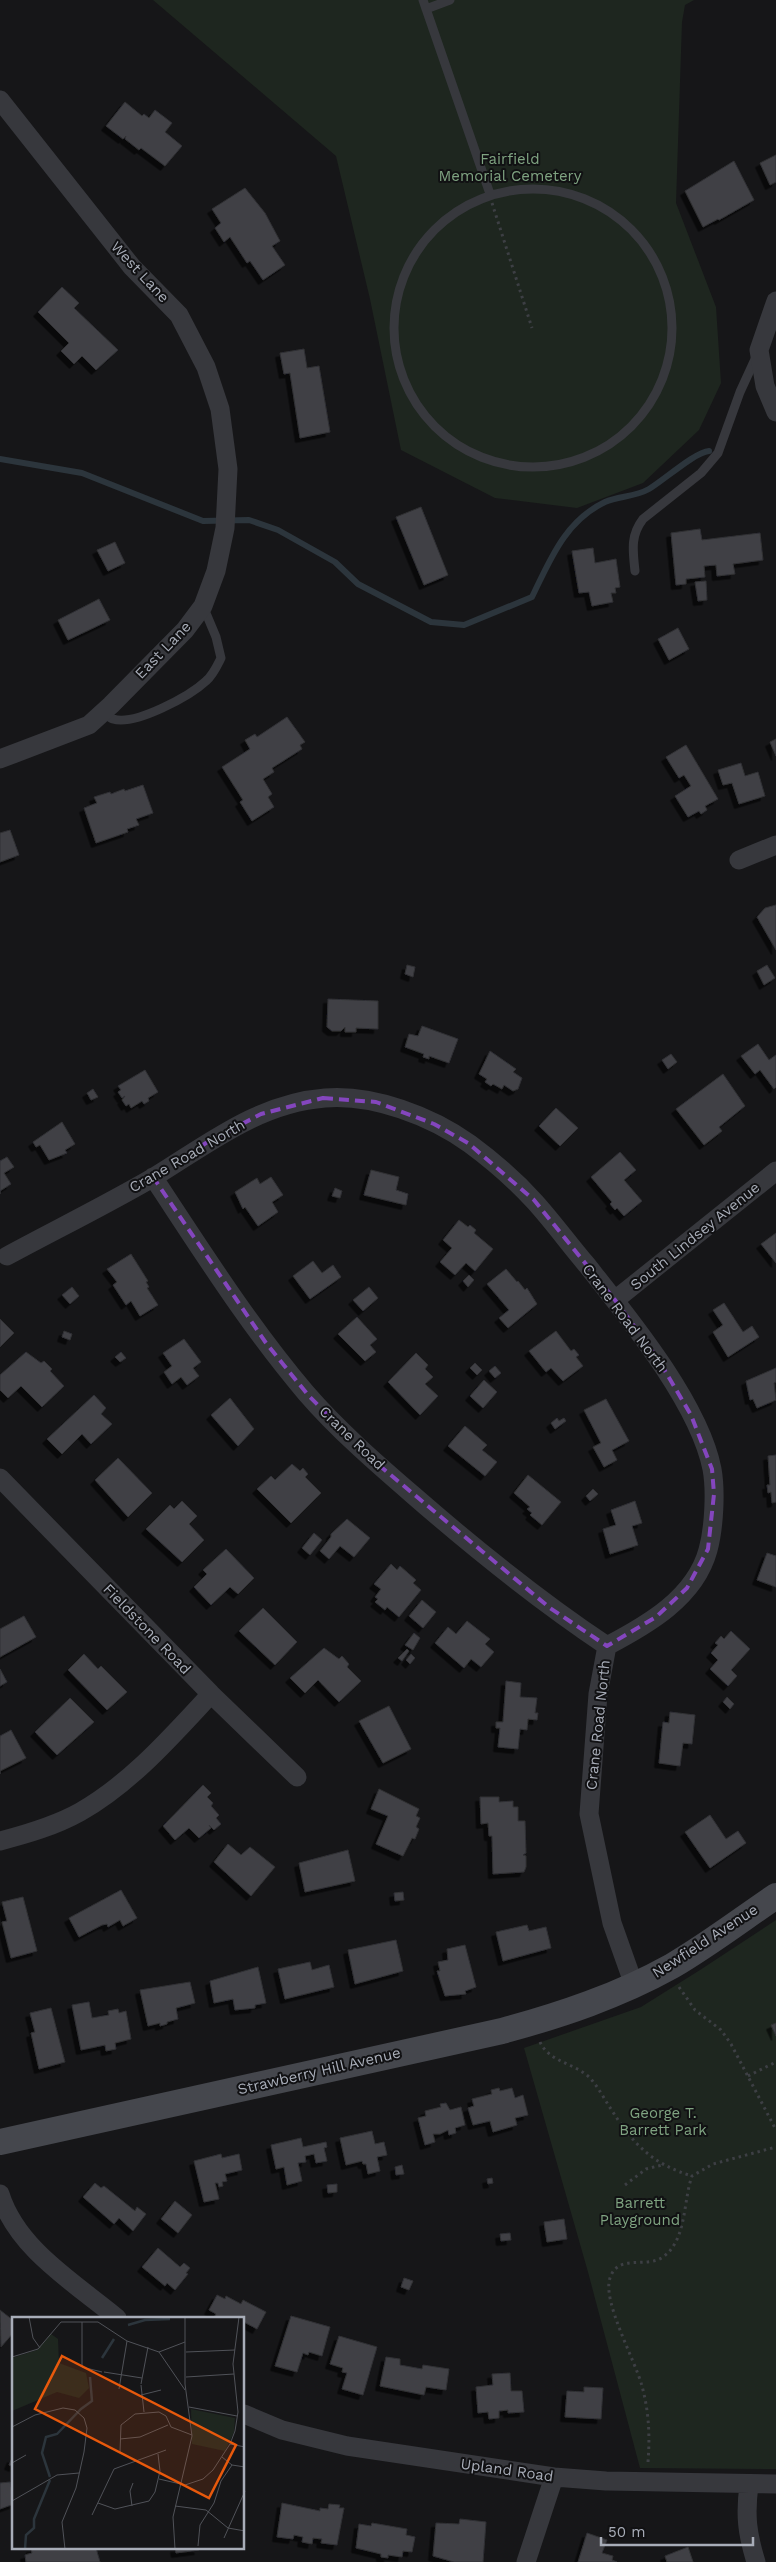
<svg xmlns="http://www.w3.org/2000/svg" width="776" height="2562" font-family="'Work Sans',sans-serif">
<defs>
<filter id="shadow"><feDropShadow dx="-4.5" dy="4.5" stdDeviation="0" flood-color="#0009"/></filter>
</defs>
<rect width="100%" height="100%" fill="#161618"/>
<path fill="#1e261f" d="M153,0H694L685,5L682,22L676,203L716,307L721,383L699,430L643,483L577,508L495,498L401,450L370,299L336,156Z
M776,1920V2469L640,2468L588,2272L524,2048L641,2007L700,1970Z"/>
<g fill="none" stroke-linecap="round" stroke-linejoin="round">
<path stroke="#2c353c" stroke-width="6" d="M0,459L82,473L203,521L249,520L278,530L335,562L358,584L431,622L464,625L532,597C550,560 565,521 605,502C619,496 635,497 649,489C663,481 695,452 709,451"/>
</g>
<path fill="#404145" stroke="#303034" filter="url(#shadow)" d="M125,102L142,116L144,114L149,118L155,110L172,123L165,132L182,146L165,166L141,148L139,150L125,139L126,136L123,139L106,126Z
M776,155V182L770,185L760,163Z
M734,161L754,200L719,220L718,219L703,227L685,191Z
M245,188L265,213L280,241L272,246L285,265L263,280L250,261L247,263L230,237L224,242L215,228L221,223L212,209Z
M62,287L79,303L74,308L118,350L96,370L82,356L74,364L61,351L69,343L38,312Z
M304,349L307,368L319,366L330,432L300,438L290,373L284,374L280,353Z
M421,507L448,575L424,585L396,517Z
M700,529L702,540L760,533L763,560L733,564L735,574L717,576L716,565L704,566L705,577L686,579V584L676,585L671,533Z
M115,542L125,563L108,571L97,550Z
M593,548L595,563L616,559L620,587L615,588L616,593H611L613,602L592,606L589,592L579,593L572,551Z
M706,581L707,600L698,601L695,582Z
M99,599L110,620L68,640L58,620Z
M678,628L689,649L669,660L658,639Z
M287,717L305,742L300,745L302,749L272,768L274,772L263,779L272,794L268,797L274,807L252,821L240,802L243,800L222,767L250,749L245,740L255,734L257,737Z
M776,739V756L770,742Z
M686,745L718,799L705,806L707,810L701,814L699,811L688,817L675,796L691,786L684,775L679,778L666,757Z
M741,763L745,776L758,772L765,796L739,804L732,783L723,785L718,770Z
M143,785L153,813L136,819L139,825L127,829L128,832L96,843L84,808L97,803L94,797L110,792L111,794L124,789L125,791Z
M10,830L19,855L0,862V833Z
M776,905V950L757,917L765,908Z
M407,965L415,967L413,977L405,974Z
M767,965L775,978L764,985L757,971Z
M328,999L378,1001V1029L356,1028V1032H345V1027L341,1031H332L327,1027Z
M422,1026L458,1039L449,1063L429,1056V1059L423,1057L424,1054L405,1047L409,1034L418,1036Z
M758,1044L769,1060L776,1055V1087L774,1089L760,1070L755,1074L741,1056Z
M490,1051L516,1069L513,1072L522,1078L518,1089L513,1091L504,1085L502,1089L493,1084L491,1086L485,1082L487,1079L479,1074Z
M671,1054L677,1062L668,1069L662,1060Z
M145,1070L158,1092L148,1098L149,1101L144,1104L142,1101L131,1108L129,1104L126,1106L122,1100L125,1096L122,1098L118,1092L121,1090L118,1086Z
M723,1074L745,1106L719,1127L722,1131L704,1145L676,1109Z
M93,1089L98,1097L91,1100L87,1093Z
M556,1108L578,1128L560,1146L539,1126Z
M62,1122L75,1144L65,1150L67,1153L49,1160L40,1145L36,1147L33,1142Z
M620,1152L636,1170L624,1180L642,1201L624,1216L617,1208L615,1210L610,1204L612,1202L591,1177Z
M7,1157L14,1167L4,1173L11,1184L0,1191V1194V1161Z
M371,1170L399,1177L396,1190L408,1194L406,1205L364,1195Z
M271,1177L283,1195L272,1202L278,1212L258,1226L245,1207L243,1209L235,1192L257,1178L260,1184Z
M335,1188L342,1191L340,1198L332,1196Z
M459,1220L468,1227L470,1225L476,1230L474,1233L493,1249L475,1271L466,1263L455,1275L440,1262L452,1248L443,1240Z
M776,1233V1263L761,1244Z
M131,1254L148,1281L146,1282L149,1287L147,1288L158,1305L140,1316L131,1301L126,1305L113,1285L117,1282L107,1269Z
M313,1261L322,1273L333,1265L341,1277L310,1299L293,1276Z
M506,1269L517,1282L518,1281L525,1290L527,1288L537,1304L508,1328L499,1318L509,1310L487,1284Z
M469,1275L474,1280L468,1287L463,1281Z
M72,1287L79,1296L70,1304L62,1295Z
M369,1287L378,1298L363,1311L353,1300Z
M724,1303L743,1332L752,1326L759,1337L728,1357L713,1332L723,1325L713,1310Z
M357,1317L377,1339L370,1345L376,1352L365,1361L338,1334Z
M0,1319L14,1333L0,1347Z
M64,1331L72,1334L70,1340L62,1337Z
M556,1331L571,1351L574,1349L579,1355L576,1357L583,1366L563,1381L551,1368L546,1372L529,1351Z
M184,1339L201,1362L193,1368L199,1376L187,1385L181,1377L172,1384L164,1372L172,1366L163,1353Z
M26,1352L41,1363L44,1361L52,1369L50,1371L64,1386L42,1407L21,1386L8,1398L0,1390V1375Z
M121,1352L126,1358L120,1362L115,1357Z
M416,1353L428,1365L425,1369L433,1377L425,1384L438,1396L420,1415L388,1382Z
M475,1363L482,1370L477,1375L470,1368Z
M495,1366L501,1373L495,1378L489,1371Z
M776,1368V1382L774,1383L776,1400L757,1408L753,1399L750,1400L746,1381Z
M484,1380L497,1392L483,1408L470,1396Z
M94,1395L106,1408L101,1414L112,1424L91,1444L82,1434L62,1454L47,1439Z
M230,1398L254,1429L238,1446L211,1415Z
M606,1399L629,1441L612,1450L617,1460L604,1467L593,1447L601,1443L584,1410Z
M557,1418L559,1421L564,1418L566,1421L555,1429L551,1423Z
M465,1426L487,1445L482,1450L497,1462L485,1476L448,1446Z
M776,1455V1502L772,1503L771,1492L768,1493L767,1485H770L768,1456Z
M118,1458L152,1493L128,1517L95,1480Z
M292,1464L300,1471L303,1468L308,1474L305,1477L321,1493L291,1523L257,1489L271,1476L275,1480Z
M528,1475L561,1502L542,1525L530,1515L532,1513L527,1509L530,1507L514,1493Z
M593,1489L598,1494L590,1501L586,1496Z
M182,1501L197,1516L189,1524L204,1540L182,1562L146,1529L170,1505L174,1509Z
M635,1501L642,1523L632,1526L638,1545L610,1554L603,1529L616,1525L611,1510Z
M347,1519L370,1538L354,1557L340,1546L329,1559L320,1551L331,1537V1534Z
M314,1533L322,1540L310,1555L302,1548Z
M226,1549L254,1578L238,1594L230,1587L211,1605L194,1587L207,1574L203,1570Z
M767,1553L776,1556V1587L757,1580Z
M391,1564L397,1570L400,1566L416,1580L413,1583L421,1590L399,1617L387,1607L385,1610L375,1602L378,1599L375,1597L381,1589L374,1584Z
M422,1600L436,1612L423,1628L409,1616Z
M263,1608L297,1642L275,1665L239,1631Z
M24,1616L36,1637L0,1657V1629Z
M467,1621L490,1639L485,1644L494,1652L481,1667L471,1659L464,1668L435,1643L448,1627L456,1634Z
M731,1631L750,1649L731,1670L737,1676L728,1686L710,1669L718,1660L711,1653L718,1645L715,1643L721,1636L724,1639Z
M414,1633L420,1638L413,1650L405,1645Z
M324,1648L339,1659L342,1656L349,1664L347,1667L361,1681L339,1702L318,1680L305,1693L290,1678Z
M407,1649L409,1651L402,1661L398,1658Z
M84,1654L98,1669L101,1666L127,1692L107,1710L68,1670Z
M411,1654L415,1658L410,1664L406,1660Z
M0,1669L7,1682L0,1686Z
M506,1681L521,1683L520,1697L537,1698L535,1713H538L537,1720L528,1719L527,1730L520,1729L518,1749L498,1747L500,1728H496V1722H503Z
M727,1697L734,1704L730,1709L723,1702Z
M70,1698L94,1722L57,1755L35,1732Z
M389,1706L411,1749L383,1763L359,1721Z
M670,1712L695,1715L692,1744L683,1743L680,1766L659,1763L663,1722L669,1723Z
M11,1730L26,1758L0,1771V1774V1736Z
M203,1785L211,1793L207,1797L213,1803L211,1806L219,1815L216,1818L221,1824L214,1830L209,1825L211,1828L199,1838L189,1828L175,1840L163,1826Z
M379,1789L419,1809L416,1816L420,1818L416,1827L419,1829L415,1839L412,1838L403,1856L376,1844L388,1816L371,1809Z
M480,1797H499V1802L513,1801V1807H518V1821H525L526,1853L523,1855L526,1856V1867L524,1872L493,1874L492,1836H489L488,1823L481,1824Z
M710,1815L726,1839L738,1831L746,1843L710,1868L685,1832Z
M228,1844L241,1855L250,1847L275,1867L251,1896L214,1862Z
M348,1850L355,1881L305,1892L299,1863Z
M121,1890L137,1918L123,1926L120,1920L108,1927L107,1924L102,1925L79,1937L69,1918Z
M403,1892L404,1900L395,1901L394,1893Z
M23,1897L37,1951L11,1958L2,1922L7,1921L2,1902Z
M527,1925L529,1931L546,1927L551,1948L503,1961L496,1932Z
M396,1940L403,1971L355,1984L348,1950Z
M465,1945L476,1987L465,1991L466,1994L445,1996L437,1971H440L438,1962L448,1960L447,1949Z
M310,1962L312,1970L329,1965L334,1987L285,1999L278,1969Z
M258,1967L266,2003L255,2005V2008L235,2010L233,1999L214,2003L210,1981Z
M190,1982L195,2003L176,2008L178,2019L167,2022V2024L160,2026V2023L148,2026L140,1990Z
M89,2002L92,2018L109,2015L108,2011L118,2009L119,2013L126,2011L131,2039L115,2043L116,2049L106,2051L105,2045L81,2050L72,2005Z
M51,2008L65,2062L39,2069L31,2033L35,2032L30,2013Z
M776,2023V2036L771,2025Z
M499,2088L500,2091L512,2088L515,2098L523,2095L528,2115L515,2118L517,2125L493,2132L490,2121L473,2125L468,2108L474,2106L472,2099L492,2094L491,2090Z
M446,2103L450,2110L461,2107L465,2125L455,2128L456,2133L449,2135L448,2130L440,2134H433L435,2142L425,2145L418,2118L426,2116L425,2111L441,2107L440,2104Z
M372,2131L375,2144L384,2142L387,2155L377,2157L380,2171L368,2174L366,2164H363L362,2161L346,2165L340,2138Z
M301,2138L303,2147L326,2142L327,2147L324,2148L327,2161L316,2163L314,2154L305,2156L306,2162L298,2163L302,2181L287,2185L284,2167L276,2169L271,2145Z
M221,2154L222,2158L239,2154L242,2170L225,2174L227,2181L222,2182L223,2186L219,2187L218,2183H215L219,2199L204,2202L194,2161Z
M402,2165L404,2174L396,2175L395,2167Z
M492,2178L493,2183L488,2184L487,2179Z
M95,2183L101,2188L104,2186L135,2211L137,2207L146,2214L133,2231L119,2218L114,2224L83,2197Z
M337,2184V2192L328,2193L327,2185Z
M175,2201L192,2215L178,2233L161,2219Z
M564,2219L567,2239L547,2242L544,2222Z
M510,2233L511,2240L501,2241L500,2234Z
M158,2248L180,2267L184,2263L190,2268L186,2273L188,2274L175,2290L167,2283L165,2286L142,2267Z
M404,2278L413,2281L409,2290L401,2287Z
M217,2295L225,2299L226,2296L241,2304L243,2300L266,2312L257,2329L244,2322V2318H220L215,2316L216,2314L209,2310Z
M0,2310L14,2321V2332L1,2347Z
M291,2316L330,2327L322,2356L309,2352L308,2355L303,2353L297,2372L275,2366Z
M339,2336L377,2347L363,2395L342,2389L347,2373L342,2372L343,2368L330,2364Z
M386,2357L400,2359V2365L422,2369L423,2365L449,2369L446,2390L426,2387L424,2395L380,2386Z
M510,2373L511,2391H522L524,2412L508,2413V2410L499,2411V2418L489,2419L488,2412L478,2413L476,2387L493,2385L492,2374Z
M584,2387L603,2388L601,2419L565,2417L567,2391L584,2392Z
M12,2458L14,2459V2467L9,2465Z
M10,2482L14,2504L0,2509V2483Z
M282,2503L320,2511V2508L328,2509L329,2504L340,2505L339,2508H344L337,2545L321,2543L322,2539L313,2538L312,2544L302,2542L303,2537L294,2535L293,2539L277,2537Z
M460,2519L486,2522L483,2562H454L433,2556L436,2523L459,2524Z
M372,2523L407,2529L406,2535L415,2537L412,2552L403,2551L402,2557L388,2555V2558L381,2557V2554L356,2548L359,2524L371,2526Z
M587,2533L607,2540L602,2553L613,2556L612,2560L617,2562H578Z
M688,2547L693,2562H667L665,2556Z
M31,2548H96L100,2562H26L25,2555L32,2553Z
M175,2548H198L199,2550L176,2553Z"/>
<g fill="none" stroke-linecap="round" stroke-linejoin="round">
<path stroke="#3d3f44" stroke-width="3" stroke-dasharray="2.5 4" stroke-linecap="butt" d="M492,203L532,328
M679,1987L695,2010L721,2030L731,2044L776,2130
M540,2042C549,2062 574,2063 589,2077C598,2086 604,2099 611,2109C633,2144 652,2164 692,2176
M748,2076L776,2062
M625,2185L646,2169L662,2165
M648,2462C650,2436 649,2412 642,2386C635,2360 602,2301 610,2278C618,2253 646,2269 663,2257C687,2240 683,2201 692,2176L713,2164L776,2147"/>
<path stroke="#37383d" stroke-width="9" d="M423,0L489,191
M426,9L450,0
M394 328a139 139 0 1 1 278 0a139 139 0 1 1-278 0Z
M635,571C633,551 630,536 643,519L701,473L718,453L740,392L757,355
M103,712C106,714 110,718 113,719C135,726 190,696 206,681C213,675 217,666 221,658L216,637L203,606"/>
<path stroke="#37383d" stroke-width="19" d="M0,100L132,267L179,315L206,367L220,409L228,469L225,528L216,571L203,606L185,630L111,705L89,725L0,759
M776,301L759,350L765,386L776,412
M739,860L776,845
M153,1177C202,1251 249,1326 306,1393C338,1430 376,1463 413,1495C475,1549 538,1600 607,1646
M7,1256C55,1230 106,1205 154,1177C208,1144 259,1103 325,1098C373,1094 431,1116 470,1144C493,1161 516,1181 535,1202C553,1222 569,1244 586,1264C628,1317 699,1403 712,1469C716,1491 714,1528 708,1550C695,1598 647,1625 607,1646L598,1694L589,1814L612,1923L634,1985
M615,1300L776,1171
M0,1478L211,1694L297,1777
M0,1841C27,1834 55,1826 80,1812C131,1783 171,1737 211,1694
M0,2194C17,2249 75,2283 117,2318
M244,2414L282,2430L347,2446L554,2477L606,2481L776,2484
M749,2485C745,2515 747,2533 756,2562
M526,2562L554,2477"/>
<path stroke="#45474d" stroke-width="26" d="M0,2142L502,2031C561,2015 618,1996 672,1966C708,1945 742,1919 776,1896"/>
</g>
<path fill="none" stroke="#8446be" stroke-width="4" stroke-dasharray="10 6" stroke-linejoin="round" d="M323,1098L376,1102L434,1124L468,1143L534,1200L615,1300L658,1359L691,1415L712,1469L714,1494L708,1549L687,1588L656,1617L607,1646L550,1608L368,1456L308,1395L266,1343L153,1177L206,1143L261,1114Z"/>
<g text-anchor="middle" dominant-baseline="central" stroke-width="4" stroke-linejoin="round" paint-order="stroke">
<g font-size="15" fill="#7fa381" stroke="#111113">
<text x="510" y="159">Fairfield<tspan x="510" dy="17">Memorial Cemetery</tspan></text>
<text x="663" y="2113">George T.<tspan x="663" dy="17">Barrett Park</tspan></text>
<text x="640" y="2203">Barrett<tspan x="640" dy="17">Playground</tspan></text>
</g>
<g font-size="15" fill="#a8adb8" stroke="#111113">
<text transform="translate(140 272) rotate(47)">West Lane</text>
<text transform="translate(163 650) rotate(-46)">East Lane</text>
<text transform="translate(187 1156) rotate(-30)">Crane Road North</text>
<text transform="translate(695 1236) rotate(-39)">South Lindsey Avenue</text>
<text transform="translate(625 1318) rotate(53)">Crane Road North</text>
<text transform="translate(352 1438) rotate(44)">Crane Road</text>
<text transform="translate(147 1629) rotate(46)">Fieldstone Road</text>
<text transform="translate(598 1725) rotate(-84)">Crane Road North</text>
<text transform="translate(705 1941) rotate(-33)">Newfield Avenue</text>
<text transform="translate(319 2071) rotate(-13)">Strawberry Hill Avenue</text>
<text transform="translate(507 2470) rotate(8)">Upland Road</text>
</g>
</g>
<g transform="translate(12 2317)">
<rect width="232" height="232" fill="#161618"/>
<path d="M39,17L46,22L47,46L74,56L77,71L67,81L45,75L0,94V41L25,33ZM179,92L223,101L222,115L213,134L180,127Z" fill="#1e261f"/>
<path fill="none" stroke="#2c353c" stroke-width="2.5" d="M116,8L133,3L158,2M90,41L102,22M38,160L30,136L34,120L45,117L69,92L80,84L78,60M13,232L14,218L22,211V202L38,163"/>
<path fill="none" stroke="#505258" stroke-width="1" d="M17,0L21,21L28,31M70,5V50L90,55M147,35L173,25M174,35L223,33M0,40L26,32L49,5H86L115,24L147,35L173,73M92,55L130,61M174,60L222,57M129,67L136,30M129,68L132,95M107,72L115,24M129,78L149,73M177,90L225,99M0,110L23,98L51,91L63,93L72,101L75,111L72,135L64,171L50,205L53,232M108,122L128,120L156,108M218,127L233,130M108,135L109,108L123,97L147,95L154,99L159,110L180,118M210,140L220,148L233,150M0,146L14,138M147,162L173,168L191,162L201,153L218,127L223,114L226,95L221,47L227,0M0,184L45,158L67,156M86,186L103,192L137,184L143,175L148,154L146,137M120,189L118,174L121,166M163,189L194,193L216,211L233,214M80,198L102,152L154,133M212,221L233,174M186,229L188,208L202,186L209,164L220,148M163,232L161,200L180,119L173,67V0"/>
<path fill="#e8590c" fill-opacity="0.15" stroke="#e8590c" stroke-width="2.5" d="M50,39L224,128L197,181L23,92Z"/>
<rect width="232" height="232" fill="none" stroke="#a8adb8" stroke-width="2.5"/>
</g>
<path d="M601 2537v8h152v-8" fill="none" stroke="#a8adb8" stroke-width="2.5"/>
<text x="608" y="2537" font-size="15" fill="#a8adb8" stroke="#111113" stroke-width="4" paint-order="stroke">50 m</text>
</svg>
